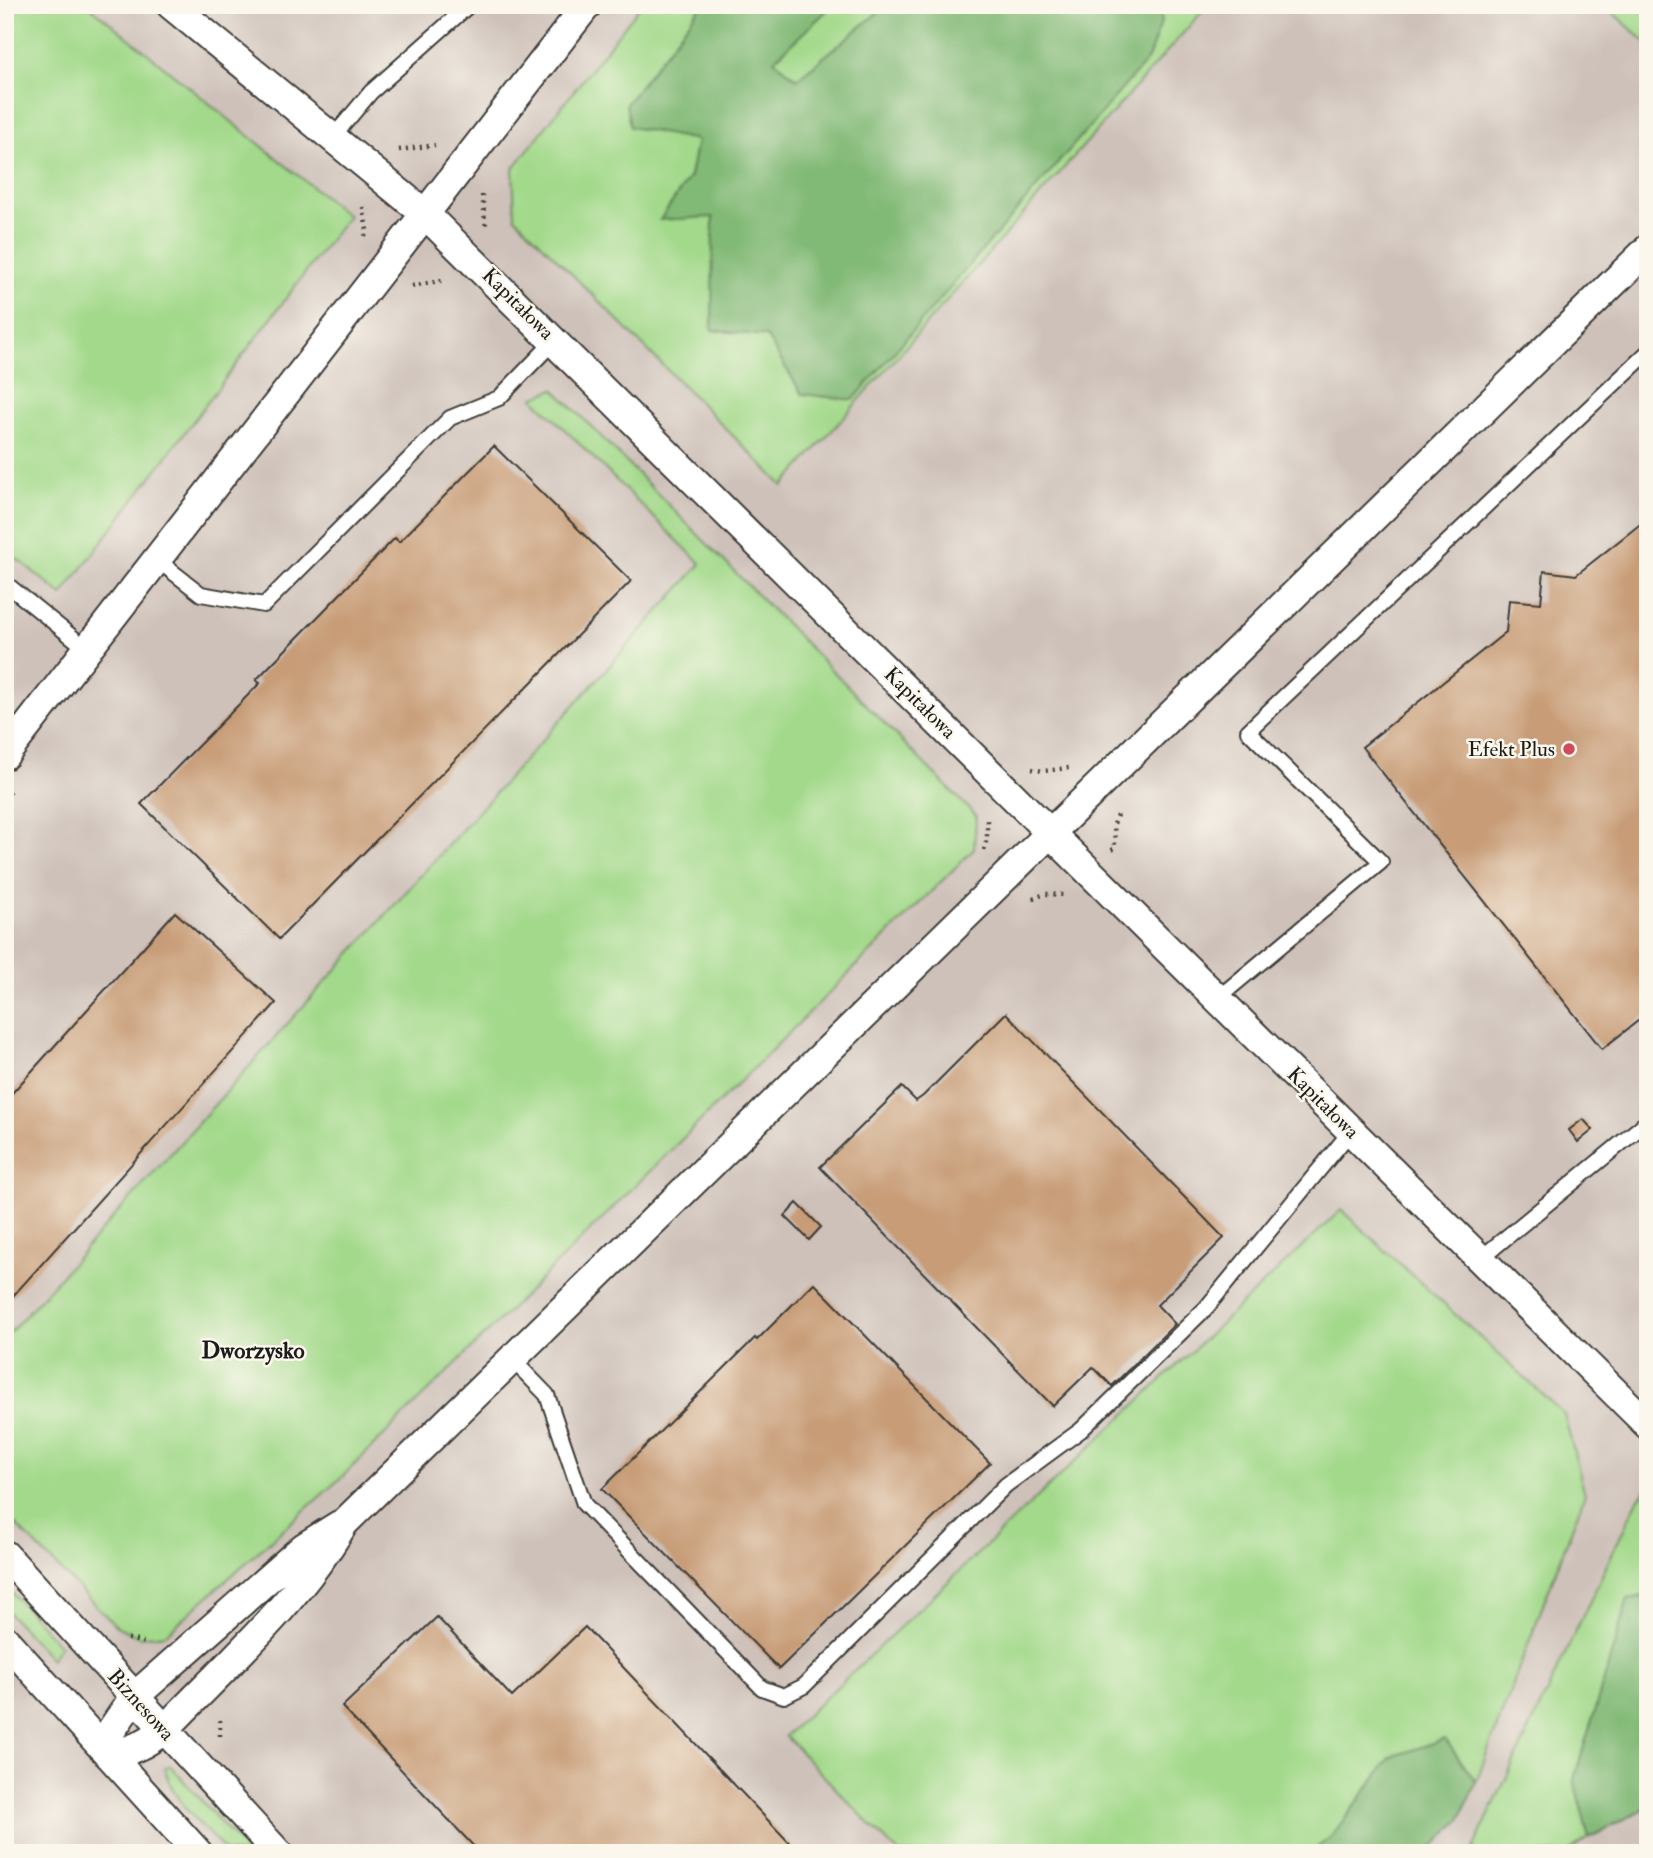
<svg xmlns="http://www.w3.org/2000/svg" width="1653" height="1858" font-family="'IM FELL Double Pica',serif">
<rect width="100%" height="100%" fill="#fbf7ec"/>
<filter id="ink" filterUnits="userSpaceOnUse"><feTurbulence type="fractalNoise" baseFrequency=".0143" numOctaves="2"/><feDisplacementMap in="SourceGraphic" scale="14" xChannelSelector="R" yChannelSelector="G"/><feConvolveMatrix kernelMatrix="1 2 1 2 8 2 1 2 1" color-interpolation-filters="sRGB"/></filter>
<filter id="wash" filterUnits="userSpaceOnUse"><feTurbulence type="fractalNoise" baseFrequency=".00686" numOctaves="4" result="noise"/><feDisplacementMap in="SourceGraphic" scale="28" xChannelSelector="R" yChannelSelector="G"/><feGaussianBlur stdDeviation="1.57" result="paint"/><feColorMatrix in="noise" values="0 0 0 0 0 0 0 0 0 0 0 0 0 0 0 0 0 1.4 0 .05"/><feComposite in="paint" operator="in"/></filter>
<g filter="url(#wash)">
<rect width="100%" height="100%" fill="#f2e5ca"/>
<path fill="#cec1ba" d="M5,5H1648V1852L5,1853Z"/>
<path fill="#a2d98a" stroke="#5f7a53" stroke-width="2" d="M5,5H88L348,216L62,595L5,549Z
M641,5H1208L783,486L515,217L513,169Z
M1604,5H1648V44Z
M554,389L976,816L974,849L344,1475L166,1634L139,1637L116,1626L5,1514V1338L701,564L533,398Z
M1341,1210L1564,1414L1585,1494L1476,1782L1445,1739L1391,1757L1331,1837L1310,1853H898L785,1736Z
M1648,1488V1595L1628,1599L1574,1780L1589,1838L1567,1853H1471L1638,1499Z
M5,1585L60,1646L51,1659L5,1609Z
M170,1765L172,1768L248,1853H227C204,1827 172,1802 165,1768Z"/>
<path fill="#81b976" stroke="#4e6a49" stroke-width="2" d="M702,5H833L774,60L797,79L887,5H1158L1162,19L1148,59L853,400L802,394L766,336L712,330L713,217L660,220L690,176L697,140L630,127L626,104Z
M1648,1595V1807L1589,1838L1574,1780L1628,1599Z
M1445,1739L1476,1782L1460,1820L1427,1853H1310L1331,1837L1391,1757Z"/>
<g id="blocks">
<path fill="#c79c77" d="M494,446L631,581L279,939L141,804L260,683L256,680L395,538L399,542Z
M1648,518V1013L1602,1049L1362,747L1506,632L1509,600L1541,603L1544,571L1576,575Z
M175,912L276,1003L5,1305V1101Z
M1006,1013L1224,1238L1157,1305L1175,1324L1112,1386L1093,1367L1053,1406L820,1167L902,1087L916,1101L923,1096Z
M1583,1119L1593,1130L1578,1142L1569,1130Z
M797,1203L821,1227L809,1240L785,1216Z
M814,1283L990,1463L779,1669L602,1489L755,1338L757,1340Z
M437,1617L512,1697L585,1627L799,1853H480L342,1707Z"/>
</g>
</g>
<g filter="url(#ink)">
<use href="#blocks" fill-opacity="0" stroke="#3c3a36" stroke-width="2"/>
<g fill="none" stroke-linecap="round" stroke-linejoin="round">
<g stroke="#3c3a36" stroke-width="18">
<path id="service" d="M333,137L371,92L469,5
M156,559L201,594L264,605L450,418L499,398L554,341
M5,583L87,649
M1218,998L1381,862L1248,731L1648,352
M1480,1259L1648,1121
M512,1359L547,1395L584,1504L762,1688L784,1696L804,1686L1006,1485L1081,1430L1206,1308L1351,1131"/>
</g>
<g stroke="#3c3a36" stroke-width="32">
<path id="minor" d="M171,5L424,213L1648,1425
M5,755L587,5
M5,1555L278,1853
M5,1640L198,1853
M108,1754C131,1752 145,1744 164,1730C227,1664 298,1602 344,1523L1648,249
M108,1754L110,1732L134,1697L304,1547L339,1525"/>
</g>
<path stroke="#3c3a36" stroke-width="4.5" stroke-dasharray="2 5" stroke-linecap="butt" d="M129,5L139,14
M399,150L435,145
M482,195L486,227
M363,207L367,230L365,236
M412,286L444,280
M1032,769L1043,771L1069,768
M5,798L13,788
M984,850L987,837V818
M1112,850L1115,848L1114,824L1117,815
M1033,898L1046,894L1066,895
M5,1514L12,1522
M128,1639L147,1643
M220,1720V1739
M1634,1853L1648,1844"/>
<use href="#service" stroke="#fff" stroke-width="14"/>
<use href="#minor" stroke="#fff" stroke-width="28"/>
</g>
</g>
<circle fill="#d1495b" stroke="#fbf7ec" stroke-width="2.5" cx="1569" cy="749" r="7"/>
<g text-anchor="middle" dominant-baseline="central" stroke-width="5" stroke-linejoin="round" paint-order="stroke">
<g font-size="21" fill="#1c1c1c" stroke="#fbf7ec">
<text transform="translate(518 304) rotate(45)">Kapitałowa</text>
<text transform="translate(920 703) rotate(45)">Kapitałowa</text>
<text transform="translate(1323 1103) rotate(45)">Kapitałowa</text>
<text transform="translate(141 1705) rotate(48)">Biznesowa</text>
</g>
<g font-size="21" fill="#1c1c1c" stroke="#fbf7ec" text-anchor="end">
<text x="1555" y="749">Efekt Plus</text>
</g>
<g font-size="23" font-weight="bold" fill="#1c1c1c" stroke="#fbf7ec">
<text x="253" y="1350">Dworzysko</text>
</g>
</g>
<rect width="1653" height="1858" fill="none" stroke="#fbf7ec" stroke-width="28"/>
</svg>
